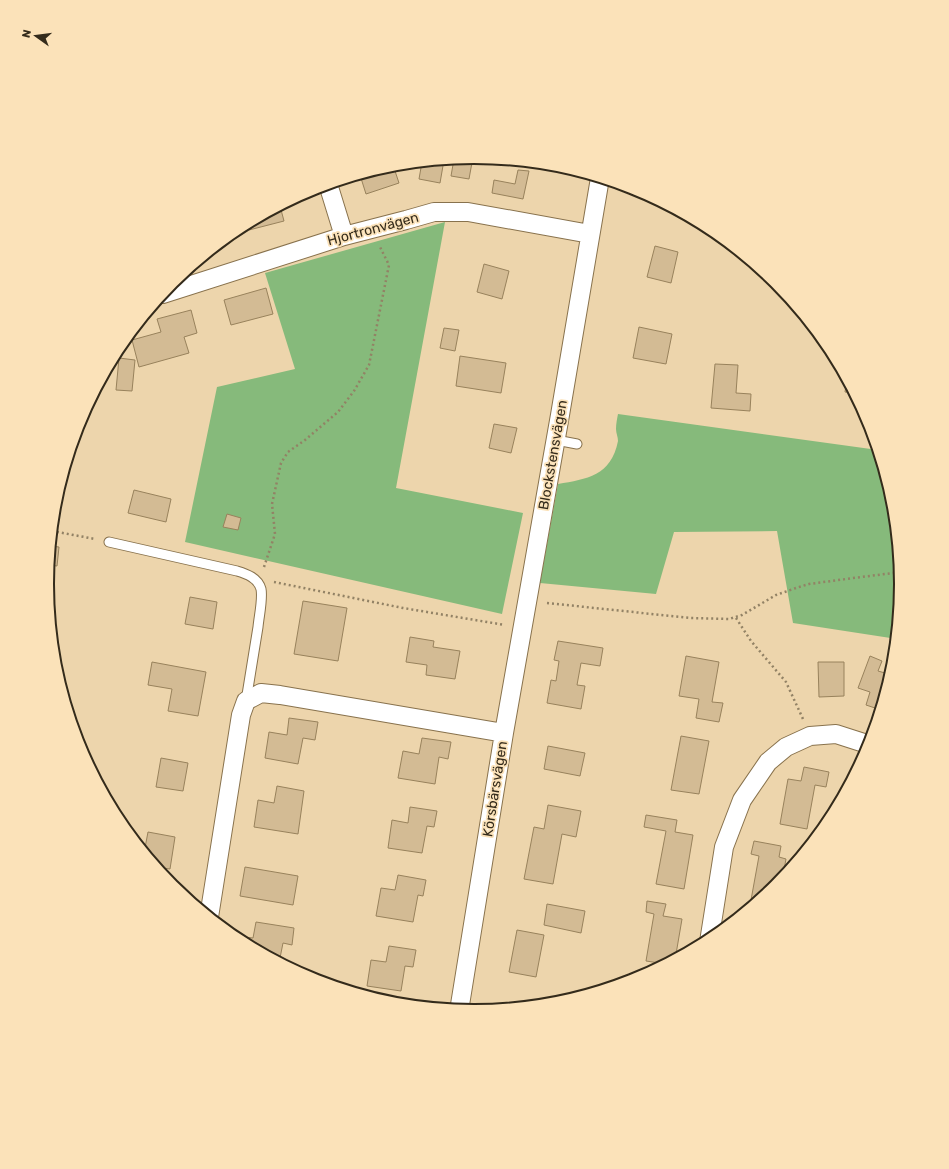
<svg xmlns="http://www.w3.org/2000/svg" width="949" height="1169" font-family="Rubik,sans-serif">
<rect width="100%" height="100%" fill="#edd5ac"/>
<path fill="#86ba7b" d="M445,222L396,488L523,513L502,614L185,542L217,387L295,369L265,273Z
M618,414L878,450L894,501L902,585L897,639L793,623L777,531L674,532L656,594L540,583L558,484C587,479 611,476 618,441C618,437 616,433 616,429C616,424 617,419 618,414Z"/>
<path fill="#d3bb94" stroke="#98825c" d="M473,157L469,179L451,176L454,159Z
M444,160L440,183L419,179L422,162Z
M393,165L399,183L366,194L360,175Z
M518,170L529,171L523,199L492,193L494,180L515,184Z
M280,206L284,221L249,230L247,224Z
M655,246L678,252L671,283L647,277Z
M484,264L509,271L502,299L477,292Z
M266,288L273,314L231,325L224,300Z
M191,310L197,333L184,337L189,353L139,367L132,340L161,332L157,319Z
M639,327L672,334L666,364L633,358Z
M444,328L459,330L455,351L440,348Z
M460,356L506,363L501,393L456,386Z
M119,358L135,360L132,391L116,390Z
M715,364L738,365L736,393L751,394L750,411L711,408Z
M847,378L855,393L845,392Z
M494,424L517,428L511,453L489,448Z
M134,490L171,499L166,522L128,513Z
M227,514L241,518L238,530L223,527Z
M51,546L59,547L57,566L49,565Z
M190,597L217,602L213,629L185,624Z
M303,601L347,608L338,661L294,654Z
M410,637L434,641L433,647L460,651L455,679L426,675L427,665L406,662Z
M558,641L603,648L600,666L581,663L577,685L585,686L581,709L547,703L551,680L556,681L559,661L554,660Z
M686,656L719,662L712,702L723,703L719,722L696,718L699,699L679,696Z
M870,656L882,661L878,671L892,675L881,710L866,705L870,692L858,688Z
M152,662L206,672L198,716L168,711L172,689L148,685Z
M818,662H844V696L819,697Z
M289,718L318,722L315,740L303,738L298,764L265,758L269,732L287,735Z
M681,736L709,741L699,794L671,790Z
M422,738L451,742L448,759L439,757L435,784L398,778L403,751L419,754Z
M548,746L585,753L580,776L544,769Z
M161,758L188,763L183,791L156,787Z
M804,767L829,772L826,787L815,785L807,829L780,824L788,779L801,781Z
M277,786L304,791L298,834L254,827L258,800L274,803Z
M548,805L581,811L576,837L562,834L553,884L524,879L534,827L544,829Z
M410,807L437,811L434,827L427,826L422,853L388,848L392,820L408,823Z
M646,815L677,820L675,832L693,835L684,889L656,884L666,831L644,827Z
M148,832L175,837L170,869L156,867L144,853Z
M754,841L781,846L779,857L786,859L782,880L777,887L758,902L751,900L759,856L751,854Z
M245,867L298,876L293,905L240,896Z
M398,875L426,880L423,896L418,895L413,922L376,916L381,888L395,890Z
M647,901L666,904L663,916L682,919L675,960L666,964L646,961L654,914L646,912Z
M547,904L585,911L581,933L544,925Z
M256,922L294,928L292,945L283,943L279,963L236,939L237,936L253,938Z
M517,930L544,935L536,977L509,972Z
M389,946L416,950L413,967L405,966L401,991L367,986L371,960L386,962Z"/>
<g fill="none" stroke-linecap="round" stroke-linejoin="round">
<g stroke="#88724d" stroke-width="11">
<path id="service" d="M556,440L577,444
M109,542L237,571C247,574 258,578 261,589C263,599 259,616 258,627C254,651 250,676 246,701"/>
</g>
<g stroke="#88724d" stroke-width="20">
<path id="minor" d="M328,184L344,236
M163,294L344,236L406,220L434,212H468L590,234
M504,733L560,415L600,178
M209,917L241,715L246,701L261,693L280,695L504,733L459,1011
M709,942L724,847L742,800L768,762L786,747L810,736L836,734L864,743L869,748"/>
</g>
<path stroke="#928265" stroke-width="2.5" stroke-dasharray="2 3" stroke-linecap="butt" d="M52,531L95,539
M264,567L275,534L272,504L281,463L288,452L305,440L338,412L354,391L369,365L389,265L379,245
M274,582L403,608L505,625
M547,603L690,618L729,619L742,615L776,595L796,588L809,584L846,579L901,572
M736,618L751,641L786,682L803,719"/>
<use href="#service" stroke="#fff" stroke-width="9"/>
<use href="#minor" stroke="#fff" stroke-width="18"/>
</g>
<g text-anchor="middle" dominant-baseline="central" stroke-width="3.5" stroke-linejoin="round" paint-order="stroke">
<g font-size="14" fill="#342b1b" stroke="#fbe2b9">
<text transform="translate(373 229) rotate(-15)">Hjortronvägen</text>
<text transform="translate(553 455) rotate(-80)">Blockstensvägen</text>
<text transform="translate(495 789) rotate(-81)">Körsbärsvägen</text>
</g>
</g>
<path d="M0 0H949V1169H0ZM54 584a420 420 0 1 1 840 0a420 420 0 1 1-840 0Z" fill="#fbe2b9" fill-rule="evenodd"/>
<path fill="none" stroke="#342b1b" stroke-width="2" d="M54 584a420 420 0 1 1 840 0a420 420 0 1 1-840 0Z"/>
<g transform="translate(36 36) rotate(284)" stroke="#fbe2b9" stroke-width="3" paint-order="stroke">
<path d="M0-3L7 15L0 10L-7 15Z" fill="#342b1b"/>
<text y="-6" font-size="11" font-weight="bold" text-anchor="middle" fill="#342b1b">N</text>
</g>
</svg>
